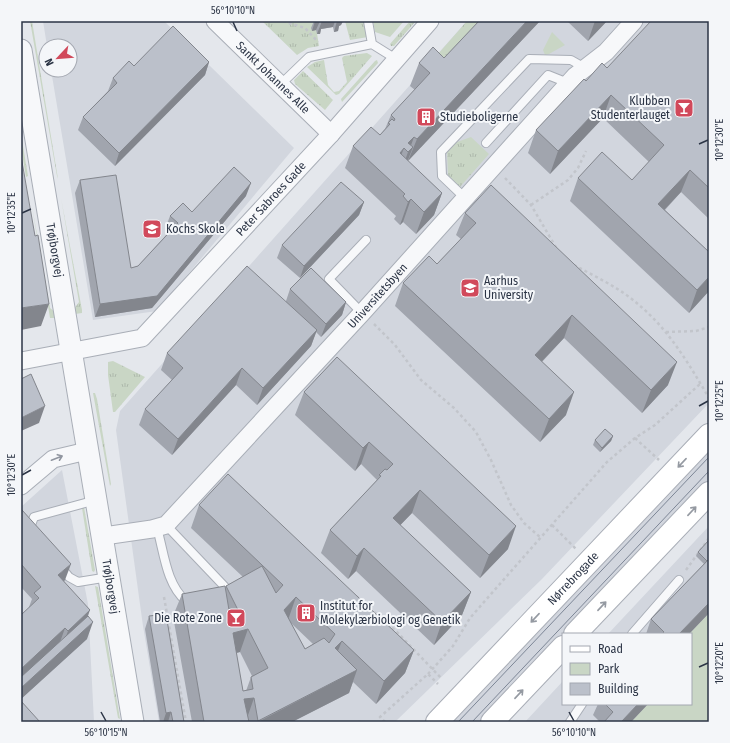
<svg xmlns="http://www.w3.org/2000/svg" width="730" height="743" font-family="'Fira Sans Condensed',sans-serif">
<defs>
<pattern id="grass-tufts" width="24" height="20" patternUnits="userSpaceOnUse"><rect width="24" height="20" fill="#c9d6c5"/><path d="M3 7l-1-3M5 7V3M7 7l1-3M15 17l-1-3M17 17v-4M19 17l1-3" fill="none" stroke="#adb8ab"/></pattern>
</defs>
<rect width="100%" height="100%" fill="#e4e7ec"/>
<path fill="#d2d6de" d="M43,21H164L294,148L157,311L93,320L51,70H70V46H47Z
M467,21H709V403L542,579L395,722H159L143,626L116,430L120,411Z
M709,452V479L479,722H453Z
M62,470L88,604L94,722H21V507Z
M709,526V722H525L563,681V704H691V634H608Z"/>
<path fill="url(#grass-tufts)" d="M30,21H32L58,179L57,176Z
M262,21H315L319,46L308,48L297,55Z
M345,21H366L368,37L350,40Z
M410,21H416L394,46H391L390,44Z
M467,21H492L436,81L424,70Z
M367,53L372,56L339,94L336,95L307,67L315,62L324,60L328,85L334,92L339,91L347,82L342,58L344,56Z
M377,60L378,63L342,102L341,99L375,61Z
M303,71L333,100L325,110L295,84L294,80Z
M21,134L28,176L26,177L21,148Z
M471,137L489,154L460,187L448,175L447,152L457,142Z
M61,198L82,310V313L75,314L74,309L79,302Z
M32,206L50,308L55,312L57,318H50Z
M113,361L145,377L115,412H113L108,375V362Z
M93,393H95L97,399L111,484L110,486Z
M84,507L95,570L94,572L92,571L82,508Z
M95,586L98,587L120,719L118,718Z"/>
<path fill="#c9d6c5" d="M373,21H404L390,37L375,32Z
M552,32L565,45L549,54L545,55L543,50Z
M709,613V722H631L648,704H691V634H689Z"/>
<g fill="none" stroke-linecap="round" stroke-linejoin="round">
<g stroke="#a9aeb7" stroke-width="10">
<path id="service" d="M368,21L372,44
M280,85L309,57L372,44L396,59
M486,143L548,75L568,83
M465,198L442,176L441,152L529,59L571,60L585,68
M362,313L329,279L366,240
M166,525L225,587
M157,528C164,552 166,584 186,601
M29,530L34,517L96,500
M60,566L69,577L78,582L109,577
M632,634L679,580
M570,722L582,704"/>
</g>
<g stroke="#a9aeb7" stroke-width="19">
<g id="minor">
<path id="s1" d="M215,21L331,134"/>
<path id="s2" d="M21,361L142,338L331,134L430,21"/>
<path d="M21,486L53,459L87,451"/>
<path id="s3" d="M104,536L152,529L166,525L362,313L575,76L606,52L634,21"/>
</g>
</g>
<g stroke="#a9aeb7" stroke-width="23">
<g id="tertiary">
<path id="s4" d="M21,50C59,274 96,498 133,722"/>
</g>
</g>
<g stroke="#a9aeb7" stroke-width="24">
<g id="secondary">
<path d="M575,634L709,493"/>
<path id="s5" d="M437,722L709,435"/>
<path d="M492,722L563,647"/>
</g>
</g>
<path stroke="#c2c5cb" stroke-width="2.5" stroke-dasharray="3 3" stroke-linecap="butt" d="M283,21L305,28L318,42
M505,178L531,205L557,249
M531,205L568,180L578,168L586,151
M574,265C596,277 620,288 639,305C669,330 689,364 709,398
M374,324L395,345L421,380L454,408L476,432L491,460L511,505L524,523L541,538
M666,332L696,331L709,327
M635,438L659,460
M552,525L576,549
M686,570L709,538
M356,596L397,632L442,679
M164,597L186,722
M428,674L453,646L470,618L607,462L635,438L655,425L701,383
M358,722H361
M385,722L380,717L428,674L438,684"/>
<use href="#service" stroke="#f7f8fa" stroke-width="8"/>
<use href="#minor" stroke="#f7f8fa" stroke-width="17"/>
<use href="#tertiary" stroke="#f7f8fa" stroke-width="21"/>
<use href="#secondary" stroke="#fff" stroke-width="22"/>
<path stroke="#7d8696" stroke-width="1" d="M458,722L709,457
M472,722L709,471"/>
</g>
<path fill="#a1a5ae" fill-rule="evenodd" d="M314,21H343L341,25L339,26L338,31L334,32L333,27L321,29L320,34H317L316,30L312,31L311,28Z
M479,21H540L408,161L442,193L434,215L416,234L403,222L400,225L394,219L396,216L345,168L353,146L380,135L385,129L391,115L415,90L410,86L419,63L444,58Z
M567,21H607L588,41Z
M709,21V219L681,192L665,210L709,252V291L689,313L570,201L578,178L632,180L649,162L603,118L550,174L528,153L536,130L586,81L607,68Z
M209,62L205,75L115,166L78,130L83,117L108,91L113,78L134,66Z
M80,180L131,268L138,266L169,232L165,229L170,216L192,212L246,196L152,308L95,317L75,193Z
M364,202L359,215L300,278L277,258L282,245Z
M465,213L668,385L642,413L564,338L542,362L566,415L540,442L395,306L403,283L437,264L461,239L456,235Z
M290,289L346,302L342,315L321,337L316,332L311,346L257,405L236,385L172,455L139,425L145,409L172,380L161,370L167,353L286,301Z
M337,357L508,549L480,578L412,513L400,525L471,592L462,615L434,645L356,571L348,579L321,553L330,530L377,480L361,464L355,471L295,415L304,392Z
M613,436L611,441L600,452L593,445L595,440Z
M199,505L414,650L405,673L376,704L353,682L349,693L292,722H192L173,616L182,594L225,587L226,586L243,577L191,528ZM291,623L293,625L313,644L305,649ZM240,652L252,676L251,677L246,691H243L236,653Z
M21,510L65,580L64,581L88,617L87,639L21,699L29,607L32,599L21,587Z
M709,540V613L689,634H646L651,619L704,564L696,556L698,552Z
M149,616L184,722H160L145,629Z
M598,704H648L631,722H600L593,715Z"/>
<path fill="#83868d" d="M315,21H320L316,30L312,31Z
M322,21H335L333,27L321,29L320,34H317Z
M337,21H343L341,25L339,26L338,31L334,32Z
M527,21H540L408,161L417,139Z
M595,21H607L588,41Z
M209,62L205,75L115,166L119,153Z
M611,95L603,118L550,174L558,151Z
M414,137L409,151L413,147L404,170L400,175L408,152V143Z
M404,148L395,171L400,153Z
M690,170L681,192L649,226L658,204Z
M251,183L246,196L152,308L95,317L100,304Z
M442,193L434,215L416,234L424,212Z
M411,199L403,222L400,225L408,202Z
M364,202L359,215L300,278L304,266Z
M709,277V291L689,313L697,290Z
M346,302L342,315L321,337L326,324Z
M49,304L41,326L21,330V308Z
M572,315L564,338L526,378L535,355Z
M317,330L311,346L257,405L263,388Z
M677,362L668,385L642,413L651,390Z
M242,368L236,385L172,455L178,439Z
M574,392L566,415L540,442L549,419Z
M45,406L39,423L21,431V418Z
M613,436L611,441L600,452L602,448Z
M369,442L361,464L355,471L363,448Z
M420,490L412,513L385,541L393,518Z
M516,526L508,549L480,578L489,555Z
M364,548L356,571L348,579L357,556Z
M71,564L65,580L52,592L58,575Z
M471,592L462,615L434,645L442,622Z
M296,597L288,620L284,610Z
M709,603V613L689,634H679Z
M90,610L84,627L62,647L68,631Z
M93,622L87,639L21,699V688Z
M65,628L59,645L21,680V669Z
M248,629L240,652L224,656L233,633Z
M342,641L333,663L335,648Z
M414,650L405,673L376,704L384,681Z
M357,670L349,693L292,722H258Z
M254,698L246,721L244,699Z
M638,704H648L631,722H622V721Z
M171,712L168,722H163L166,713Z"/>
<path fill="#bbc0ca" stroke="#83868d" fill-rule="evenodd" d="M479,21H527L417,139L414,137L408,143L413,147L408,152L404,148L400,153L442,193L424,212L411,199L408,202L403,196L405,194L353,146L371,127L380,135L390,124L388,123L392,119L394,121L395,119L391,115L430,73L419,63L433,47L444,58Z
M651,21H709V188L690,170L658,204L709,252V277L697,290L578,178L602,152L632,180L664,145L611,95L558,151L536,130L584,79L586,81L602,63L607,68Z
M173,26L209,62L119,153L83,117L117,83L113,78L129,61L134,66Z
M21,156L35,236L38,235L49,304L21,308Z
M234,167L251,183L157,296L100,304L80,180L116,175L131,268L138,266L178,223L170,216L183,203L192,212Z
M341,182L364,202L304,266L282,245Z
M491,185L677,362L651,390L572,315L535,355L574,392L549,419L403,283L429,256L437,264L476,223L465,213Z
M247,266L317,330L263,388L242,368L178,439L145,409L183,368L167,353Z
M311,268L346,302L326,324L290,289Z
M337,357L516,526L489,555L420,490L393,518L471,592L442,622L364,548L357,556L330,530L381,476L379,475L385,469L387,470L393,464L369,442L363,448L304,392Z
M31,374L45,406L21,418V379Z
M605,429L613,436L602,448L595,440Z
M228,474L414,650L384,681L342,641L335,648L357,670L258,721L254,698L244,699L249,722H204L182,594L225,586L230,616L240,614L226,586L262,566L276,593L283,585L199,505ZM296,597L335,634L329,643L324,638L305,649L284,610ZM248,629L268,668L251,677L253,689L243,691L233,633Z
M21,510H22L71,564L58,575L90,610L68,631L65,628L21,669V615L39,598L34,593L41,587L21,564Z
M709,540V559L707,561L698,552Z
M709,559V603L679,634H662L664,632L651,619Z
M166,614L184,722H173L171,712L166,713L149,616Z
M88,616L93,622L21,688V677Z
M21,701L40,722H21Z
M605,704H638L622,721L624,722H604L613,712Z"/>
<defs><path id="oneway-shaft" d="M-6 0H5M1.5-3L5.5 0L1.5 3" fill="none" stroke-width="1.6" stroke-linecap="round" stroke-linejoin="round"/></defs>
<use stroke="#9196a0" href="#oneway-shaft" transform="translate(57 458) rotate(-21)"/>
<g stroke="#959aa2">
<use href="#oneway-shaft" transform="translate(682 463) rotate(133)"/>
<use href="#oneway-shaft" transform="translate(692 511) rotate(-47)"/>
<use href="#oneway-shaft" transform="translate(602 606) rotate(-47)"/>
<use href="#oneway-shaft" transform="translate(535 618) rotate(133)"/>
<use href="#oneway-shaft" transform="translate(519 694) rotate(-47)"/>
</g>
<path fill="none" stroke="#2b3445" stroke-width="1.5" d="M233,22L237,31M699,144L708,140M22,213L31,209M699,406L708,401M22,475L31,470M699,667L708,663M101,712L106,721M569,712L574,721"/>
<defs>
<g id="bar-square" transform="scale(1)"><rect x="-9" y="-9" width="18" height="18" rx="4" fill="#d1495b" stroke="#f4f6f9"/><path d="M-6-5H6L.8 .8V4.5H3.5V6h-7V4.5H-.8V.8Z" fill="#fff"/></g>
<g id="building-square" transform="scale(1)"><rect x="-9" y="-9" width="18" height="18" rx="4" fill="#d1495b" stroke="#f4f6f9"/><path d="M-4-6H4V6H1V3H-1V6H-4ZM-2.5-4.3h1.7v1.8h-1.7ZM.8-4.3h1.7v1.8H.8ZM-2.5-1h1.7V.8h-1.7ZM.8-1h1.7V.8H.8Z" fill="#fff"/></g>
<g id="school-square" transform="scale(1)"><rect x="-9" y="-9" width="18" height="18" rx="4" fill="#d1495b" stroke="#f4f6f9"/><path d="M0-5L7-2L0 1L-7-2ZM-4 1L0 2.5L4 1V4Q0 6-4 4Z" fill="#fff"/></g>
<g id="university-square" transform="scale(1)"><rect x="-9" y="-9" width="18" height="18" rx="4" fill="#d1495b" stroke="#f4f6f9"/><path d="M0-5L7-2L0 1L-7-2ZM-4 1L0 2.5L4 1V4Q0 6-4 4Z" fill="#fff"/></g>
</defs>
<g fill-rule="evenodd">
<use href="#bar-square" x="684" y="108"/>
<use href="#building-square" x="426" y="117"/>
<use href="#school-square" x="152" y="229"/>
<use href="#university-square" x="470" y="288"/>
<use href="#building-square" x="306" y="613"/>
<use href="#bar-square" x="236" y="618"/>
</g>
<g text-anchor="middle" dominant-baseline="central" stroke-width="4" stroke-linejoin="round" paint-order="stroke">
<g font-size="12" fill="#2b3445" stroke="#f4f6f9">
<text stroke="none"><textPath href="#s1" startOffset="81">Sankt Johannes Alle</textPath></text>
<text stroke="none"><textPath href="#s2" startOffset="313">Peter Sabroes Gade</textPath></text>
<text stroke="none"><textPath href="#s4" startOffset="203">Trøjborgvej</textPath></text>
<text stroke="none"><textPath href="#s3" startOffset="375">Universitetsbyen</textPath></text>
<text stroke="none"><textPath href="#s5" startOffset="198">Nørrebrogade</textPath></text>
<text stroke="none"><textPath href="#s4" startOffset="544">Trøjborgvej</textPath></text>
</g>
<g font-size="12" fill="#2b3445" stroke="#f4f6f9" text-anchor="start">
<text x="670" y="101" text-anchor="end">Klubben<tspan x="670" dy="14">Studenterlauget</tspan></text>
<text x="440" y="117">Studieboligerne</text>
<text x="166" y="229">Kochs Skole</text>
<text x="484" y="281">Aarhus<tspan x="484" dy="14">University</tspan></text>
<text x="320" y="606">Institut for<tspan x="320" dy="14">Molekylærbiologi og Genetik</tspan></text>
<text x="222" y="618" text-anchor="end">Die Rote Zone</text>
</g>
</g>
<rect width="730" height="743" fill="none" stroke="#f4f6f9" stroke-width="44"/>
<rect x="562" y="633" width="130" height="72" fill="#f4f6f9" stroke="#a4a8b1"/>
<rect x="570" y="646" width="20" height="6" fill="#ffffff" stroke="#a4a8b1"/>
<text x="598" y="653" font-size="12" fill="#2b3445">Road</text>
<rect x="570" y="663" width="20" height="12" fill="#c9d6c5" stroke="#a4a8b1"/>
<text x="598" y="673" font-size="12" fill="#2b3445">Park</text>
<rect x="570" y="683" width="20" height="12" fill="#bbc0ca" stroke="#a4a8b1"/>
<text x="598" y="693" font-size="12" fill="#2b3445">Building</text>
<g transform="translate(58 58) rotate(244)"><circle r="19" fill="#f4f6f9" stroke="#a4a8b1"/>
<path d="M0-3L7 15L0 10L-7 15Z" fill="#d1495b"/>
<text y="-6" font-size="11" font-weight="bold" text-anchor="middle" fill="#2b3445">N</text>
</g>
<rect x="22" y="22" width="686" height="699" fill="none" stroke="#2b3445" stroke-width="1.5"/>
<g font-size="10" text-anchor="middle" fill="#2b3445">
<text x="233" y="14">56°10'10"N</text>
<text transform="translate(719 140) rotate(-90)" y="4">10°12'30"E</text>
<text transform="translate(11 213) rotate(-90)" y="4">10°12'35"E</text>
<text transform="translate(719 401) rotate(-90)" y="4">10°12'25"E</text>
<text transform="translate(11 475) rotate(-90)" y="4">10°12'30"E</text>
<text transform="translate(719 663) rotate(-90)" y="4">10°12'20"E</text>
<text x="106" y="736">56°10'15"N</text>
<text x="574" y="736">56°10'10"N</text>
</g>
</svg>
